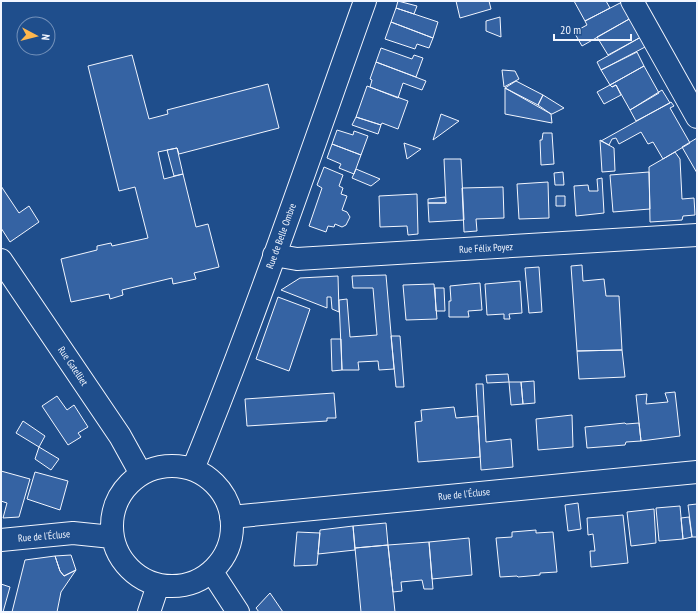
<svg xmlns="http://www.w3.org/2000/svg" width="698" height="613" font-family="'PT Sans Narrow',sans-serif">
<rect width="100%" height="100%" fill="#1f4e8c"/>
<path fill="#3563a3" stroke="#f2f6ff" d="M398,1L417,6L414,14L396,8Z
M456,1H489L491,9L460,18Z
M574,1H606L610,8L585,21Z
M622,2L631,18L582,46L574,32L587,25L585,21Z
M396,8L438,22L433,38L391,22Z
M500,17L501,37L486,31V21Z
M631,18L641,37L608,55L597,37Z
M391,22L433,38L429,48L417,44L415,49L385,39Z
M641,37L647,46L601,70L597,62Z
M381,48L412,59L414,55L423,58L416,77L376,62Z
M637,52L644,66L610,85L601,70Z
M132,55L149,119L168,114L167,110L268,84L279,128L179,154L177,148L158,152L164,179L183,174L196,227L208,224L219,267L194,273L196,279L173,284L172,278L122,290L123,295L110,299L109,294L71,302L61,259L97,250V246L111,243L112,246L148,238L135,187L119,191L88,66Z
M376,62L426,81L422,90L403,83L398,98L370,87L372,80L370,79Z
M644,66L659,93L630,110L616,85L612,87L610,85Z
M502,70L515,71L519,79L504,87Z
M516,81L543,95L538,105L505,88Z
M610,85L612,87L616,85L621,95L604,104L597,92Z
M367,86L408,101L398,129L382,123L381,125L356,117Z
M505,88L551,114L552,123L505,114Z
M662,90L670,103L636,121L630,110Z
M543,95L564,108L552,114H551L538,105Z
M671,102L674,106L670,108L690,143L663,159L653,142L648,144L641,132L619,144L616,138L612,139L609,145L601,141Z
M441,114L459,121L433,140Z
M356,117L381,125L378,134L352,125Z
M337,130L353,135L354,131L368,136L361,155L332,144Z
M543,133H552L554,164L541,165L540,140H542Z
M697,138V173L682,147Z
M600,140L614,148L615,171L602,172Z
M404,143L421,149L407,159Z
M332,144L361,155L354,174L339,168L341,164L327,158Z
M177,148L183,174L174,176L167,150Z
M675,152L680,159L682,199L694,198L695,215L683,216L682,220L650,222L649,167Z
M444,159H461L464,220L429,222L428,203H446Z
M324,167L343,175L339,186L343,188L341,194L347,196L342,210L347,212L350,217L346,225L342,227L335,224L334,227L328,226L326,232L309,226L322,188L317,185Z
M356,169L380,179L371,186L352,178Z
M563,172L564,185H555L554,173Z
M649,172L650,209L613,212L610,175Z
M602,178L604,213L576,216L574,186L588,185L589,191H598L597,179Z
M548,182L549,218L519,219L517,184Z
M1,186L19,213L29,206L39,222L10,242L1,228Z
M503,187L504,218L476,219L477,231L464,232L462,188Z
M417,194L418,234L408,235L407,226L380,227L379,196Z
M556,196H565V206H556Z
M445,197L446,203H428V199Z
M582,265L583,281L604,279L606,296H619L622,350L577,351L571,266Z
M539,267L542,312L529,313L525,268Z
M386,275L394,369L379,370L378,361L358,362L359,370H342L339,300L347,299L350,337L377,335L373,288H353L352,276Z
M338,276L339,312L332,309L331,297H327V308L281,290L300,278Z
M520,281L522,313L509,314L510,319H504V314L487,315L485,284Z
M480,283L482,310L468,311L469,317H449V301H451L450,286Z
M434,284L437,319L406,320L403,285Z
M435,288H444L445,311H436Z
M278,297L310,309L289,371L256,359Z
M391,336H400L404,387H396Z
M331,339H341L342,370L332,371Z
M622,350L625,377L579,379L577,351Z
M508,374L509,382L487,383L486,375Z
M534,381L535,403L523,404L521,382Z
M509,382H521L523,404L511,405Z
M476,384H483L486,442L511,439L513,467L481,470Z
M675,392L680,436L641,441L636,395L647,394L646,404L668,402L665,393Z
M334,393L336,418H327V421L247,426L245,399Z
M57,396L67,410L74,405L88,427L78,433L81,437L68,445L42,406Z
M454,407L456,418L478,416L480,457L418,462L415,422L422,421L421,410Z
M572,415L573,447L538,450L536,419Z
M23,421L45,436L39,447L16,433Z
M625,423L626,424L639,423L641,441L626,442L625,445L587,448L585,427Z
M39,447L59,459L51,470L35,459Z
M1,471L30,479L19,517L3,518L7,503L1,501Z
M35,472L68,481L60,510L27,499Z
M578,503L581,529L568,531L565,505Z
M697,504V537H692L688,505Z
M680,506L683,539L659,541L656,508Z
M654,509L656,543L631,546L627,512Z
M623,515L628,563L591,567L590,551H595L593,534L588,535L587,518Z
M689,517L692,537L683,539L681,518Z
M386,523L388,545L355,548L353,526Z
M353,526L355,550L318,554L320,530Z
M536,530V533L553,532L557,572L540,573V575L518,577L517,576L500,577L496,538L512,537V532Z
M297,532L320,533L317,565L294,566Z
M469,538L472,575L432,579L429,542Z
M429,542L433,589H424L422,580L401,582L402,591L393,592L388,545Z
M388,545L395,612H361L355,548Z
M71,555L76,570L64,576L60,571L55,556Z
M55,556L60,571L64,576L76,570L61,592L57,612H12L25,560Z
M1,584L10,587L3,612H1Z
M270,593L283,612H259L256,608Z"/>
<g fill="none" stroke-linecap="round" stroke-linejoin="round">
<g stroke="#f2f6ff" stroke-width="24">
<path id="street" d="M632,1L697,117
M274,255L297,259L697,235
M1,260L120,436L141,474
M112 526a60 60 0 1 1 120 0a60 60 0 1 1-120 0Z
M193,469C256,315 309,158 365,1
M231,517L697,472
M1,540L73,533L112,537
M212,572L238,612
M149,612L158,585"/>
</g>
<use href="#street" stroke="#1f4e8c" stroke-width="22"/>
</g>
<g text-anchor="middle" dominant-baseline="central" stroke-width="3" stroke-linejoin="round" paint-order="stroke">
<g font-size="10" fill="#f2f6ff" stroke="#1f4e8c">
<text transform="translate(281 236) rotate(-70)">Rue de Belle Ombre</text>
<text transform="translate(486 248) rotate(-3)">Rue Félix Poyez</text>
<text transform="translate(73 366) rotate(56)">Rue Gatelliet</text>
<text transform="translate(464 494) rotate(-6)">Rue de l'Écluse</text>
<text transform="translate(44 536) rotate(-5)">Rue de l'Écluse</text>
</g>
</g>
<rect width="698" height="613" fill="none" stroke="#f2f6ff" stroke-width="4"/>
<g transform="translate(36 36) rotate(97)"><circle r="19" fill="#1f4e8c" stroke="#7391ba"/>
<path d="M0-3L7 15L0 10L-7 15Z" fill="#ffb74d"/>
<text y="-6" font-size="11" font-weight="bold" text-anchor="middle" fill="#f2f6ff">N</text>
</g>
<path d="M554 34v6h77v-6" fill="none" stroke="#f2f6ff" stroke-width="2"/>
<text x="560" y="34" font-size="12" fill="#f2f6ff" stroke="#1f4e8c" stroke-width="3" paint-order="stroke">20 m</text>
</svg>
